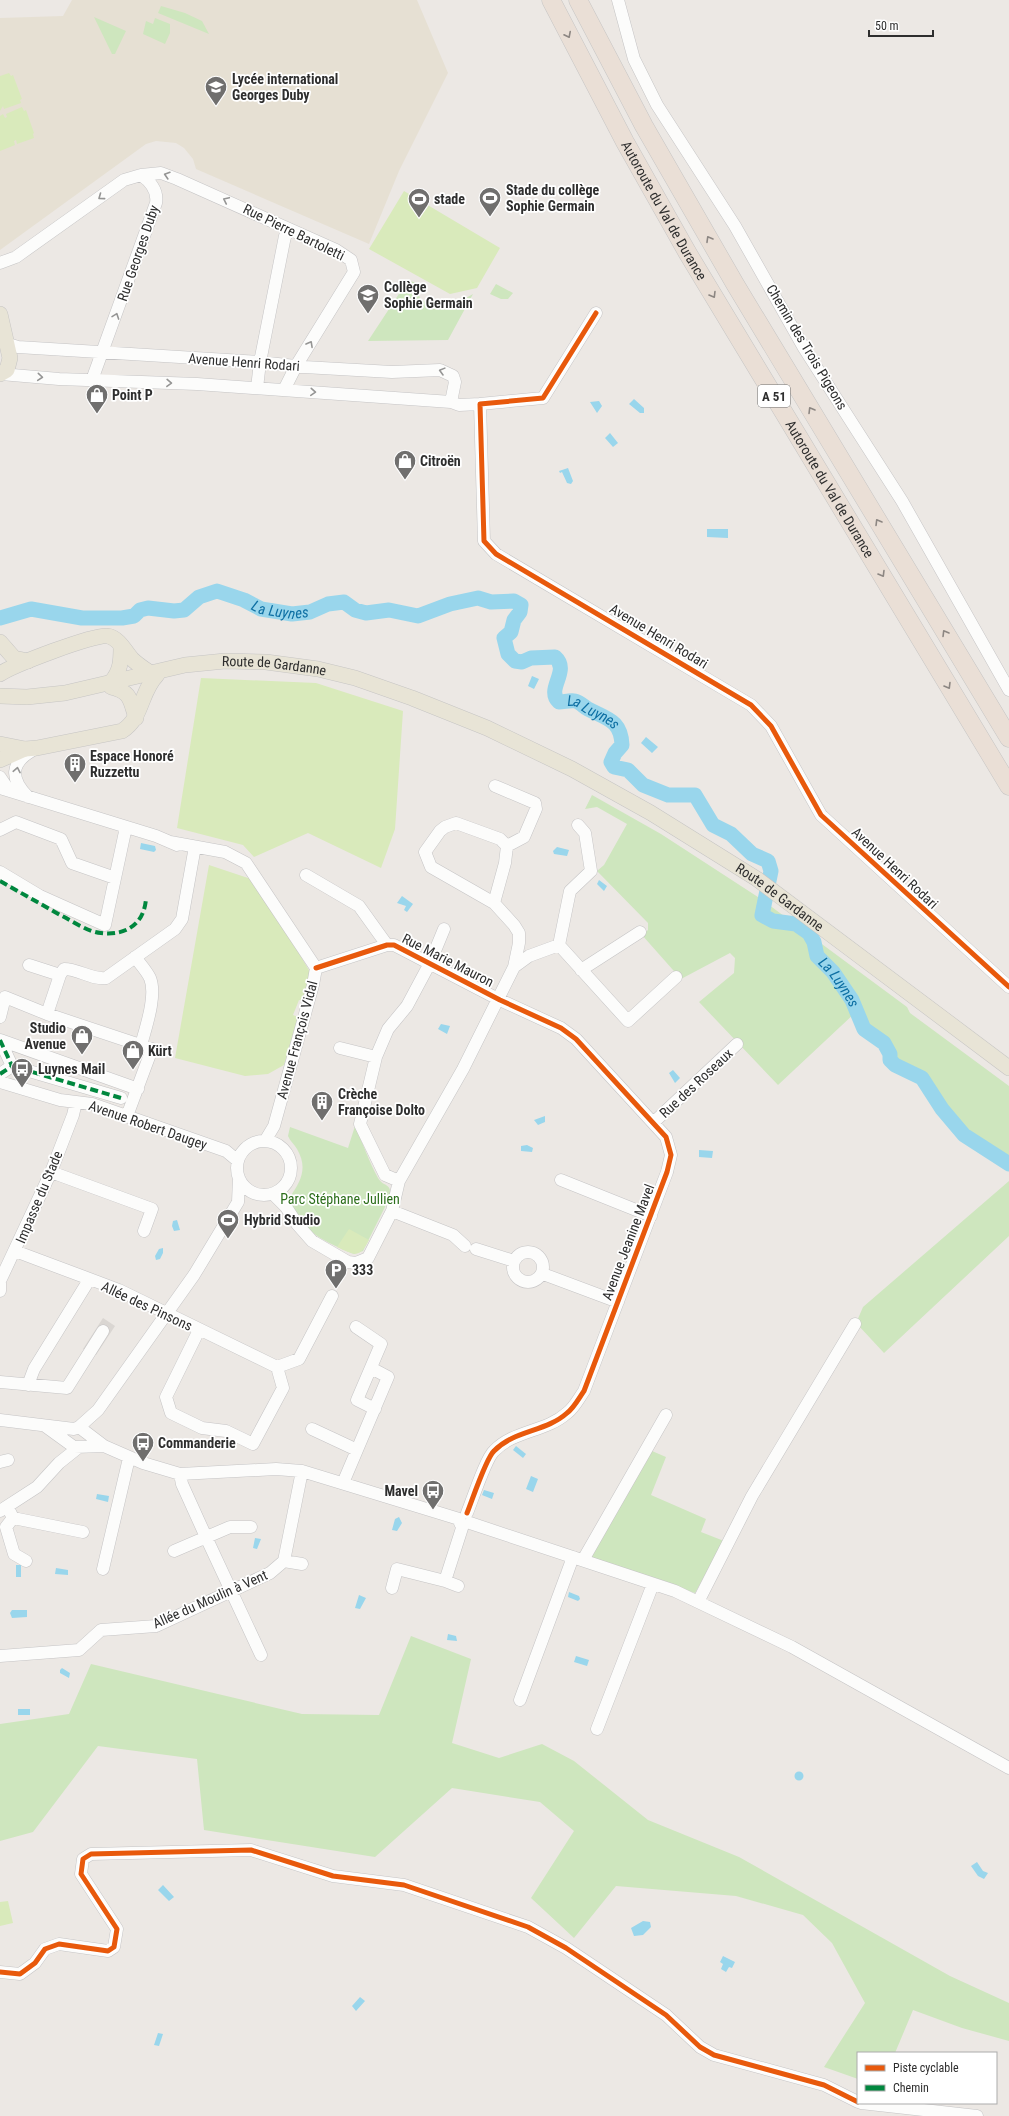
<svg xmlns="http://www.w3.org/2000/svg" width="1009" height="2116" font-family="'Roboto Condensed',sans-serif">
<rect width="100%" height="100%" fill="#ece8e4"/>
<path fill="#e6e0d3" d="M72,0H417L448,73L399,171L369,244L196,169L193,159L184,148L176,143L156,141L146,144L0,250V18L63,16Z"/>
<path fill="#cee6be" d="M161,6L185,13L202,21L209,34L158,13Z
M94,17L126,31L115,54H112Z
M155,18L170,24V33L165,44L143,34L146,21L153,24Z
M408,280L416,283L420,299C446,313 450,307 473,294L448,340L368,341Z
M496,284L513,293L508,299H501L490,294Z
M592,795L661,834L761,899L907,1007L910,1013L1009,1086V1161L964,1132L938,1101L926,1079L918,1072L894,1061L890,1051L888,1056L881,1042L866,1033L856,1012L778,1085L699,1002L734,973L735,958L730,953L681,979L642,935L648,930V923L597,871L604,865L627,824L597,807L585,809Z
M355,1126C363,1143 369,1162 378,1178C384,1188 392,1182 390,1197L363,1251L354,1254C327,1243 296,1230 290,1197C301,1181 308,1168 297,1149C294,1144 290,1141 288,1136L290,1127L348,1148Z
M1009,1181V1236L884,1353L858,1325L857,1321L863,1307Z
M652,1451L666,1457L651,1495L706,1519L701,1532L724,1541L695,1593L591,1559V1555L649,1452Z
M411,1636L471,1659L452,1743L499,1758L542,1744L574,1761L648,1820L739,1857L950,1976L1009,2003V2041L962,2028L913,2010L895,2053H858V2079L824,2067L865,2003L832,1943L803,1915L736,1896L616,1886L574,1938L531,1898L574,1831L540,1802L452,1788L375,1857L204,1830L197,1759L98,1746L33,1832L0,1841V1724L69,1714L91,1664L302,1714L379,1715Z"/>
<path fill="#d9eabb" d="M9,73L11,76L13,75L22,99L20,100L21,103L4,109L3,106L0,111V76Z
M22,107L24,111L26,110L34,133L33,134L34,138L17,144L16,140L14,141L15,145L0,151V116L3,114L5,118L7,117L6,114Z
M404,191L500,248L477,288L450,294L369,249Z
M201,678L316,683L403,711L395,829L381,868L308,833L254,857L243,845L177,828Z
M209,865L251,879L293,943L310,972L303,1001L299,1000L293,1015L298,1017L284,1065L268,1074L245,1076L175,1058Z
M349,1229L369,1240C359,1259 355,1255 337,1247Z
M8,1901L13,1923L0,1926V1902Z"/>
<path fill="#dad6d2" d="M103,1318L115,1326L96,1355L83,1349Z"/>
<path fill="#99d6ec" d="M634,399L644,408V413H640L629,404Z
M599,401L602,406L597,413L590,402Z
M610,433L618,443L613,447L605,438Z
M568,468L573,481L571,484L567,483L562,472L560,473L559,471Z
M707,529H728V538L707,537Z
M532,676L539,679L534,689L528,686Z
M646,737L658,747L652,753L641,743Z
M141,843L155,846L156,850L154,852L140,849Z
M557,847L569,850L567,856L554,854L553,851Z
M599,880L607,886L604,891L597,884Z
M402,896L413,904L407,912L404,910L406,906L397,903Z
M441,1024L450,1026L447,1034L438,1029Z
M673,1070L680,1078L675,1083L669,1073Z
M545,1116V1122L538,1125L534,1120Z
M527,1145L533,1148L532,1152L521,1151V1146Z
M699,1150L713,1151L712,1158L699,1157Z
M177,1220L180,1230L174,1231L172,1226L173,1221Z
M163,1248V1253L160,1259L156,1260L155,1256L159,1249Z
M516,1446L526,1454L523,1458L513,1450Z
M531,1476L538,1479L533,1492L526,1489Z
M484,1490L494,1493L492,1499L482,1495Z
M97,1494L109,1496L108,1502L96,1499Z
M399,1517L402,1523L397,1531L392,1530L395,1519Z
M255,1538L261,1539L257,1549L253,1548Z
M16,1565H21V1577H16Z
M56,1568L68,1570V1575L55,1574Z
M569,1592L579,1596L580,1599L578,1601L568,1597Z
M359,1595L366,1598L360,1609L355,1608Z
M12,1610H27V1617L12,1618L10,1613Z
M448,1634L456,1636L457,1641L447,1640Z
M576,1656L589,1660L587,1666L574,1662Z
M62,1668L70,1673L69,1678L60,1673V1670Z
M30,1709V1715H18V1709Z
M794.5 1776a4.5 4.5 0 1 1 9 0a4.5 4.5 0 1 1-9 0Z
M977,1862L983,1871L988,1873L984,1879L978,1876L971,1866Z
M163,1885L174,1897L169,1901L158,1890Z
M643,1921L650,1922L651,1927L643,1935L634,1936L631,1928Z
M723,1956L735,1962L732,1968L729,1967L726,1972L721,1969L723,1964L720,1962Z
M360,1997L365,2001L356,2011L352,2006Z
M158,2033L163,2034L159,2046L154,2045Z"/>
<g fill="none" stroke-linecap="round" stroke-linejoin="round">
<path stroke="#99d6ec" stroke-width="15" id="s1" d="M0,618L31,609L82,618H122L134,616L140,610L148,608L174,611L184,610L199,597L217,591L244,600L261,609L292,614L310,612L328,604L344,602L355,610L366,613L389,610L418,616L450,604L478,598L491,602L514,601L521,605L520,612L514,620L511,632L504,638L508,654L515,661L522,662L531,658L555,657C571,671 545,689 559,702C564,702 570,700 575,701C580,702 584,707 588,709C607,719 621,720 622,745L615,753L611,762L614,767L628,770L643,785L668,795H695L713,825L731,834L752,854L768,861L771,871L762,915L773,921L796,924L809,933L814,942L817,956L833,972L852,1000L864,1029L884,1043L890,1054V1060L895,1065L922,1078L942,1109L964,1135L1009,1164"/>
<g stroke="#c5c4c5" stroke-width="13">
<path id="minor" d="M618,0L634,59L657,105L735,226L804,348L902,501L1009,690
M141,175L161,173L177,179L336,250L351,260L354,272L296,366L284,390
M0,263L16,257L124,180L141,175C151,182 158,191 156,203L92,380
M596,313L543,398L480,404L484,541L496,554L751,705L771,726L821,815L1009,987
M8,344L18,347L260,362L304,367L392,372L440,370L453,376L455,382L451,402
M1,374L59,379L197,384L451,402L459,405L480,404
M257,388L260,362L285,236L291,230
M0,777L6,786L12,791
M495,786L535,803L536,809L524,837L507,846
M0,788L156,836L177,845
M28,797C10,779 10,763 33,750
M0,830L16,822L61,839L72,863L115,878
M170,842L225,852L246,863L316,968L313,985L274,1126L265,1141
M0,872L40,896L105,925L126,827
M306,875L359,906L387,945
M494,903L505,863L507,846L500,839L456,823L445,827L440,831L425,852L431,867L494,903L514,925L519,933V943L514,967
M559,945L570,891L591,871L585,833L578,825
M135,957C140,964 146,970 150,978C157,995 146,1027 141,1045
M29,965L60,975
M316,968L387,945H394L500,1000L561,1028L576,1039L666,1137L671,1155L667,1172L584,1391C579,1398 574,1408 567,1413C546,1432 514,1430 494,1451C486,1458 472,1501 467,1513
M581,970L640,932
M47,1014L60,975L64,969C79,969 92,980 106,978L175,929L182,919L194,852
M0,1017L5,997L47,1014L152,1049L127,1116
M0,1040L138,1089
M0,1040L12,1066
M340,1048L376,1057
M0,1074L12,1066L121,1098
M0,1082L60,1100L92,1104L226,1151L238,1161
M654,1122L737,1044
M237 1168a27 27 0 1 1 54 0a27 27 0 1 1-54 0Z
M51,1172L152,1209L144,1231
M561,1180L651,1216
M399,1181L385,1175L360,1124L376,1057L388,1029L407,1006L430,963L444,929
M273,1194L286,1207L297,1224L312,1241L348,1262L356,1263L368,1258L392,1211L399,1181L463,1069L514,967L529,956L559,945L628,1021L676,977
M392,1211L453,1235L465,1246
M476,1249L514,1261
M15,1251L119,1290L277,1367
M513 1267a15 15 0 1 1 30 0a15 15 0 1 1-30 0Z
M543,1274L618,1302
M0,1291V1281L51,1172L73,1115L76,1102
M356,1327L381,1344L357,1400L375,1409
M199,1330L166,1397L171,1413L202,1428L226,1431L253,1444L283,1388L277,1367
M277,1367L299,1359L332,1296
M0,1382L67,1388L103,1331
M28,1385L34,1369L89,1280
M0,1420L74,1429L79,1427L104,1446L143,1463L180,1474L276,1469L302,1471L459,1519L460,1523L463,1525
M45,1426L74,1447L104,1446
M79,1427L98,1410L194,1275L238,1202L239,1178
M312,1429L357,1450
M0,1462L8,1460
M180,1474L182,1484L206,1537L261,1655
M343,1483L388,1377L371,1368
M0,1511L37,1487L59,1463L79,1447
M10,1512L13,1518L6,1527L14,1554L26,1561
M13,1518L83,1532
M470,1523L675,1591L792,1647L1009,1768
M174,1551L230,1527H251
M583,1560L666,1415
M284,1561L302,1564
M103,1569L129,1458
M458,1586L445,1581L463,1525
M392,1588L397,1569L445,1581
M698,1602L752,1496L855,1324
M0,1656L79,1650L101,1630L156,1626L270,1573L284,1561L302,1471
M520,1700L573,1557
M597,1729L653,1584
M0,1972L20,1974L35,1963L45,1949L59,1944L108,1951L114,1947L117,1929L81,1874L83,1859L91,1854L251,1850L333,1876L404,1885L528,1927L566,1948L666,2015L700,2047L714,2055L824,2085L858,2102
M861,2103L977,2116"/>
</g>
<g stroke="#c6c5c4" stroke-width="16">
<g id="major">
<path d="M0,314L10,358L7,370L0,374"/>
<path d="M0,642L14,658L28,661"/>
<path d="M0,674C11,666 96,633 108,636C119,638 125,651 132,659C137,664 143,668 149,672"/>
<path d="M111,682C121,671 121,660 121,646"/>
<path d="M111,687C131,692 130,699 136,718"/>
<path id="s2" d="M0,696L27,697L65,693L185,665L225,661L266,662L318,669L355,678L412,698L487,728L572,769L651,813L757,879L1009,1068"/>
<path d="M0,744L25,749L37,748L122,731C143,718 140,692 157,675"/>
<path d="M0,760L25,749"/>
</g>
</g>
<g stroke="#c6c5c4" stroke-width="19">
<g id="highway">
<path id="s3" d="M551,0L625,142L687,252L1009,786"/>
<path d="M578,0L644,126L735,284L1009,738"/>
</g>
</g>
<use href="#minor" stroke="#fcfcfb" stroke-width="12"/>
<use href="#major" stroke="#e8e4d6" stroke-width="15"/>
<use href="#highway" stroke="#eadfd6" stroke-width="18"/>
<path stroke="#00873e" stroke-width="4" stroke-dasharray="8 4" stroke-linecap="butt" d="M0,881C21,893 41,904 62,916C74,922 88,932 101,933C126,936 144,924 146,899
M0,1040L12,1066
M0,1074L12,1066L121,1098"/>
<g stroke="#fff" stroke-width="8">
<path id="cycleway" d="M596,313L543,398L480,404L484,541L496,554L751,705L771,726L821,815L1009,987
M316,968L387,945H394L500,1000L561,1028L576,1039L666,1137L671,1155L667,1172L584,1391C579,1398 574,1408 567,1413C546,1432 514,1430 494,1451C486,1458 472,1501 467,1513
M0,1972L20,1974L35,1963L45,1949L59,1944L108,1951L114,1947L117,1929L81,1874L83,1859L91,1854L251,1850L333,1876L404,1885L528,1927L566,1948L666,2015L700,2047L714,2055L824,2085L858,2102"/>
</g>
<use href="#cycleway" stroke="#e8590c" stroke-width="5"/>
</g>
<defs><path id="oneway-chevron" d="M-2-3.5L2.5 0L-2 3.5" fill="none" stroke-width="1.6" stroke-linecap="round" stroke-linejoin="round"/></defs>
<g stroke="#8c8682">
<use href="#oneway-chevron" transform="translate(568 35) rotate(63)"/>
<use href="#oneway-chevron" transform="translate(709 239) rotate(-120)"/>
<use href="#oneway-chevron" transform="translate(713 295) rotate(59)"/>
<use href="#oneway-chevron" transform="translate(811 410) rotate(-121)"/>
<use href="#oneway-chevron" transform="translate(878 522) rotate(-121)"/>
<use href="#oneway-chevron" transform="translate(882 574) rotate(59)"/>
<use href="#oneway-chevron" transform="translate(945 633) rotate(-121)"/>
<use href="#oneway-chevron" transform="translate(948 686) rotate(59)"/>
</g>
<g stroke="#959594">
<use href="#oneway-chevron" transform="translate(167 175) rotate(-163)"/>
<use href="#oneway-chevron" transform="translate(101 197) rotate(144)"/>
<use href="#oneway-chevron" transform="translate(226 200) rotate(-155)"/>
<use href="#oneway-chevron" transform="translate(116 316) rotate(-70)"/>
<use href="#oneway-chevron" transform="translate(310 344) rotate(-61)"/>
<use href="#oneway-chevron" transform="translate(442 371) rotate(-165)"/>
<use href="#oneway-chevron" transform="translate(40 377) rotate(5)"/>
<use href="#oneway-chevron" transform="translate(169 383) rotate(2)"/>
<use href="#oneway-chevron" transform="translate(313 392) rotate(4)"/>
<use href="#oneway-chevron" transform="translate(17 770) rotate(-79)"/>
</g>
<defs>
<g id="school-pin" transform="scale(1.15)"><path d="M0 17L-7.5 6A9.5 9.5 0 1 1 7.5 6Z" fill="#706f6e" stroke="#fff"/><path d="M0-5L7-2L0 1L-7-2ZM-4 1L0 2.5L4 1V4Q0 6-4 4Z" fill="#fff"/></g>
<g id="stadium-pin" transform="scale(1.15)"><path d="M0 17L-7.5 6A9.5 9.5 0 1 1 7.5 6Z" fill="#706f6e" stroke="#fff"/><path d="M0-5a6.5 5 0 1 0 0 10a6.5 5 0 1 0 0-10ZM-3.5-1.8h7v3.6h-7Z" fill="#fff"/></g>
<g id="shop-pin" transform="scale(1.15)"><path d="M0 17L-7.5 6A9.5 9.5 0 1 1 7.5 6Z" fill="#706f6e" stroke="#fff"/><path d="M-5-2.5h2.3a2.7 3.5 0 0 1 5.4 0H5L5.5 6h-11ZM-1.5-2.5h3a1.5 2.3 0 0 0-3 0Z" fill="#fff"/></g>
<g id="building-pin" transform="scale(1.15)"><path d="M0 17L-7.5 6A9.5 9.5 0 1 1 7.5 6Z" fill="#706f6e" stroke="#fff"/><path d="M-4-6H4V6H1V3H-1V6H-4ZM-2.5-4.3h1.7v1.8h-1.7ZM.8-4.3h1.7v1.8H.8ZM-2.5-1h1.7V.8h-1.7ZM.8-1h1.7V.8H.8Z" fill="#fff"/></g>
<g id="bus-pin" transform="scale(1.15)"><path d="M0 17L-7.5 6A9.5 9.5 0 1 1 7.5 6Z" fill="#706f6e" stroke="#fff"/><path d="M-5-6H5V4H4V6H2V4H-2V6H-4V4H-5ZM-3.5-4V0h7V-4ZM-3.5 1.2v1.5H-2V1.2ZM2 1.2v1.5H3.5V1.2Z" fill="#fff"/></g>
<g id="parking-pin" transform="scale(1.15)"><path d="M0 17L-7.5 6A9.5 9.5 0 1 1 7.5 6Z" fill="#706f6e" stroke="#fff"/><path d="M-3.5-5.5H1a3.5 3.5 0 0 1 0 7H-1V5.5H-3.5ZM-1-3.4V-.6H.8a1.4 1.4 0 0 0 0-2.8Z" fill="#fff"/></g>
</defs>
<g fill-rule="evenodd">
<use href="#school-pin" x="216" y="87"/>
<use href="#stadium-pin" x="490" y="198"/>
<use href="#stadium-pin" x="419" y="199"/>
<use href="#school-pin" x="368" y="295"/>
<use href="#shop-pin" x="97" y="395"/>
<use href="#shop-pin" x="405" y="461"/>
<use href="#building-pin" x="75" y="764"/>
<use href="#shop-pin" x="82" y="1036"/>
<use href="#shop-pin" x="133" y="1051"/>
<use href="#bus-pin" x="22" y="1069"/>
<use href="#building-pin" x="322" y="1102"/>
<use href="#stadium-pin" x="228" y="1220"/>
<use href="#parking-pin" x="336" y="1270"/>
<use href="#bus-pin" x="143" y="1443"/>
<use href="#bus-pin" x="433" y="1491"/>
</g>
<g text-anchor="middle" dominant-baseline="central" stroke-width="3.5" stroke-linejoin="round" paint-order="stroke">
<rect fill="#fff" stroke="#6d6d6d" stroke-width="1" x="758" y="385" width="32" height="22" rx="3"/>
<g font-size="13" font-weight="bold" fill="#2e2e2e">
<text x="774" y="396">A 51</text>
</g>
<g font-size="14" font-weight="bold" fill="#2e2e2e" stroke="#fff" text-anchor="start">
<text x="232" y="79">Lycée international<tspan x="232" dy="16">Georges Duby</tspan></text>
<text x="506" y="190">Stade du collège<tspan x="506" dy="16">Sophie Germain</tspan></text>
<text x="434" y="199">stade</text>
<text x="384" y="287">Collège<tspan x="384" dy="16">Sophie Germain</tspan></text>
<text x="112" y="395">Point P</text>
<text x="420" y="461">Citroën</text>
<text x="90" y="756">Espace Honoré<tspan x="90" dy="16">Ruzzettu</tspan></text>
<text x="66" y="1028" text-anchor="end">Studio<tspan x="66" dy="16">Avenue</tspan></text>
<text x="148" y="1051">Kürt</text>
<text x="38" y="1069">Luynes Mail</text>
<text x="338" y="1094">Crèche<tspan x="338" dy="16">Françoise Dolto</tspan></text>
<text x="244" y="1220">Hybrid Studio</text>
<text x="352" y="1270">333</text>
<text x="158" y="1443">Commanderie</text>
<text x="418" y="1491" text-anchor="end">Mavel</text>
</g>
<g font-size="14" fill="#2e2e2e" stroke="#fff">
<text stroke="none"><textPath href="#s3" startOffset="239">Autoroute du Val de Durance</textPath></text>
<text transform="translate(294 232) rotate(26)">Rue Pierre Bartoletti</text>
<text transform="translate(138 253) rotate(-71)">Rue Georges Duby</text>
<text transform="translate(807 347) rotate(59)">Chemin des Trois Pigeons</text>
<text transform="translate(244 362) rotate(4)">Avenue Henri Rodari</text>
<text stroke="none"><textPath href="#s3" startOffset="563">Autoroute du Val de Durance</textPath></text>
<text transform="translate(659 636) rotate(31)">Avenue Henri Rodari</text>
<text stroke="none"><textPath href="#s2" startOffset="278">Route de Gardanne</textPath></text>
<text transform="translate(895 868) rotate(43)">Avenue Henri Rodari</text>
<text stroke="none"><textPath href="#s2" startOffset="840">Route de Gardanne</textPath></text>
<text transform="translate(448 960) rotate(27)">Rue Marie Mauron</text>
<text transform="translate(297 1040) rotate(-75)">Avenue François Vidal</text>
<text transform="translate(696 1083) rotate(-43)">Rue des Roseaux</text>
<text transform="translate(148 1125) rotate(19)">Avenue Robert Daugey</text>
<text transform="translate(39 1197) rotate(-67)">Impasse du Stade</text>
<text transform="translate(628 1242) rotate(-69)">Avenue Jeanine Mavel</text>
<text transform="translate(147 1306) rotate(25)">Allée des Pinsons</text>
<text transform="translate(210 1599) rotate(-24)">Allée du Moulin à Vent</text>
</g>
<g font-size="14" fill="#2c6e1b" stroke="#fff">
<text x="340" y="1199">Parc Stéphane Jullien</text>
</g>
<g font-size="15" font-style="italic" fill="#0d6fa3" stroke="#fff">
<text stroke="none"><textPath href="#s1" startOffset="295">La Luynes</textPath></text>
<text stroke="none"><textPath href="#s1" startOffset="738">La Luynes</textPath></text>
<text stroke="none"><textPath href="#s1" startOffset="1169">La Luynes</textPath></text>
</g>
</g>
<rect x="857" y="2052" width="140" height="52" fill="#ffffff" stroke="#ababab"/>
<rect x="865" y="2065" width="20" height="6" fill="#e8590c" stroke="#ababab"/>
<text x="893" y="2072" font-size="12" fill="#2e2e2e">Piste cyclable</text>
<rect x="865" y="2085" width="20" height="6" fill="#00873e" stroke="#ababab"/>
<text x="893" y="2092" font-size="12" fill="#2e2e2e">Chemin</text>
<path d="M869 30v6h64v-6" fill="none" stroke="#2e2e2e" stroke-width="2"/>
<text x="875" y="30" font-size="12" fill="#2e2e2e" stroke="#ffffff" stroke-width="3" paint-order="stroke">50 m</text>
</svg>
